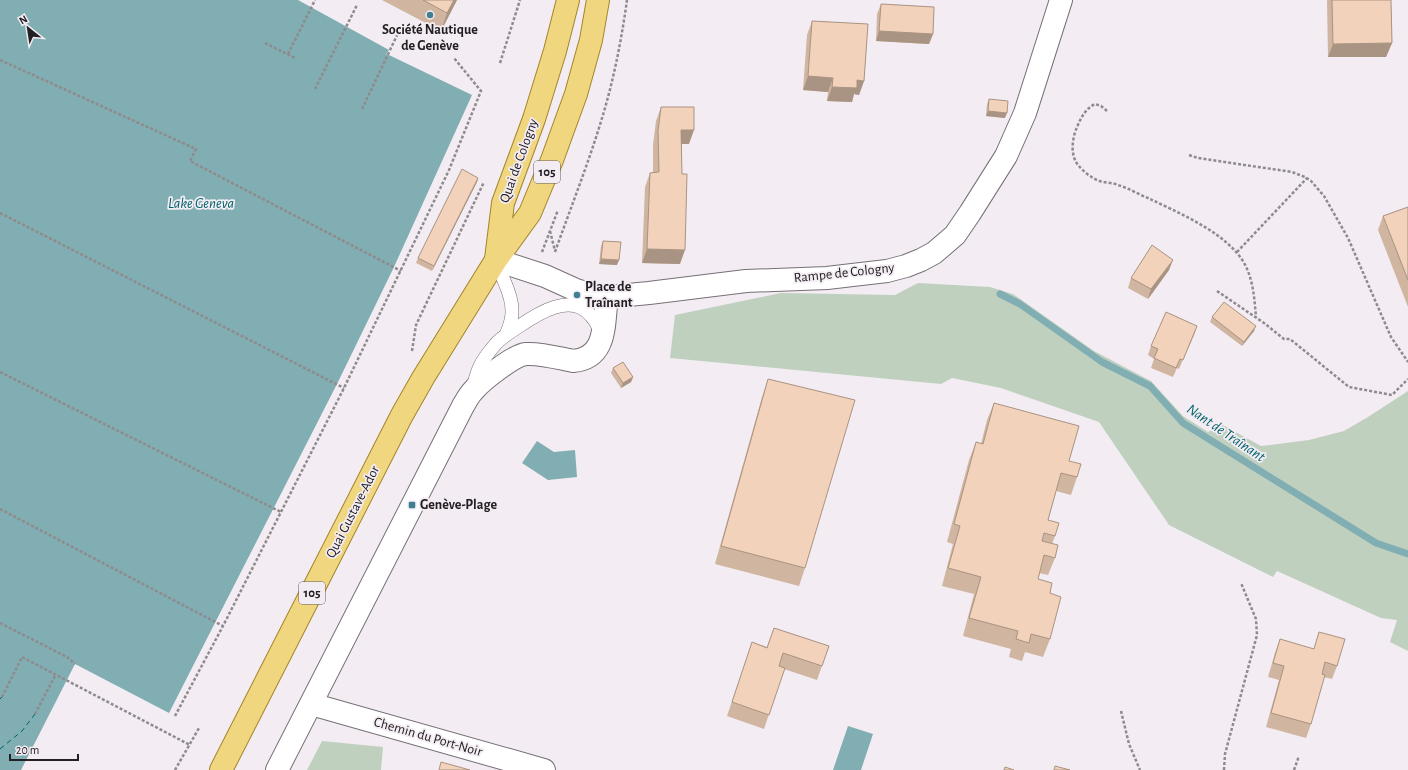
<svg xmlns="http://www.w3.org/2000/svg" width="1408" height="770" font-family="'Alegreya Sans',sans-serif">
<rect width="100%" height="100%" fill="#f3ecf3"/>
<path fill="#bfd0bf" d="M918,283L990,287L1013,294L1094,351L1151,381L1183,416L1208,432L1221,424L1261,446L1309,440L1344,431L1368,417L1408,391V651L1390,642L1397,620L1381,618L1277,571L1273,577L1169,525L1099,422L1001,388L952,378L941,384L670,358L675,315L781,293L895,295Z
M322,741L383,747L381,770H307Z"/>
<path fill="#81aeb2" d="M0,0H298L389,50L386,54L389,55L472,95L394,267L337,384L169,713L75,664L21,770H0Z
M537,441L554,452L575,450L577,477L548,480L522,463Z
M848,726L873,734L861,770H833Z"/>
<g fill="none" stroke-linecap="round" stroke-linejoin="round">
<path stroke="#81aeb2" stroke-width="7" d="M1000,294L1020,304L1102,362L1150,386L1183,423L1376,543L1408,554"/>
<path stroke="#00636b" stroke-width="1" stroke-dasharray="5 4" stroke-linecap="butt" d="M0,699L2,697
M0,749L22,731L35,714"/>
<g stroke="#767076" stroke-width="14">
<path id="service" d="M496,260C502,279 516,300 511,320C510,325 508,330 506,335
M473,390C476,371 481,361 494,346C500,338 509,333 518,327C537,314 572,291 591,316C596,321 599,328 601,335"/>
</g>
<g stroke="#767076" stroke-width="24">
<path id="minor" d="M311,704L544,770
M277,770L463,406C466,401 469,395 473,391C481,381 514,355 526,354C541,353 558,358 573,361C608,358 603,323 607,297"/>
</g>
<g stroke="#767076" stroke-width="24">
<path id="tertiary" d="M496,260L545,276L576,290L590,294L607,297L649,293L746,281L827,278L861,274L887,271L906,266L921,260L934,253L955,235L970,213L1006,156L1025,113L1061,0"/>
</g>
<g stroke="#a38528" stroke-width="24">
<path id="primary" d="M496,259L503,203L534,119L555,51L568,0
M221,770L402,415L423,378L496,260L530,213L552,160L576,94L591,40L598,0"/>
</g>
<path stroke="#8e8a8e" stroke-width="2.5" stroke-dasharray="3 2" stroke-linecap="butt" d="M265,43L295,58
M288,54L315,0
M0,60L196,149L190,161L401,271
M500,63L520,0
M315,89L357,5
M362,109L400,29
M1107,111L1101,106L1095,104C1085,109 1081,118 1077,127C1072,139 1070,155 1078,165C1083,171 1090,177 1097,180C1103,183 1111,182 1118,185C1128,188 1138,194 1148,198C1177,212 1215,228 1236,252C1253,270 1254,295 1256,317
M1189,155L1198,158L1292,172L1305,177L1311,181L1324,196L1348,238L1391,337L1408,362
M0,213L344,388
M550,231L555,251
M542,252L558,210
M555,252C572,204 591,157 605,108C615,73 622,36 627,0
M1237,252L1307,178
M1217,291L1264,323L1284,339H1290L1349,387L1392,395L1408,379
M412,351L416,325L484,182
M0,372L281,512
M0,509L223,626
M0,623L67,657L75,664
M2,697L22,657L190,745
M1121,711L1129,744L1140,770
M35,714L56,674
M175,716L223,626L344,388L449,170L481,91L454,58
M175,770L199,728
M1224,770L1225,754L1257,635L1256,619L1241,583
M1294,770L1299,756"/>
<use href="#service" stroke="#fff" stroke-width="13"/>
<use href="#minor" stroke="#fff" stroke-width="22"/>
<use href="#tertiary" stroke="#fff" stroke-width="22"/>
<use href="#primary" stroke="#f1d680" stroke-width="22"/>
</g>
<path fill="#d0b5a0" d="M382,0H457L441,31Z
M1327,0H1391L1392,43L1386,57H1328Z
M881,4L933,34L929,44L876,41L877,14Z
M812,21L864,81L859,95L854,94L852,102L827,101L828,92L803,90L807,35Z
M989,99L1005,118L986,116L987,104Z
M661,107L689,144H682L680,264L642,263L645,187L650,173L653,172V145L656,121Z
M478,178L477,182L432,271L416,263L418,258Z
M1408,207V307L1378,230L1383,216Z
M603,241L617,265L599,264L601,246Z
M1169,270L1148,299L1128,288L1131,278Z
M1212,317L1254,331L1242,346L1210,322Z
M1197,326L1179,369L1177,368L1173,377L1151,368L1154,359L1148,355L1151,346Z
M613,368L633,377L631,382L621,388L611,373Z
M768,379L805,568L799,586L715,564L762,397Z
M994,403L1069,461L1077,477L1071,495L1056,491L1048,520L1055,536L1052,544L1055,558L1048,575L1039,573L1038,579L1050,593V639L1043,657L1025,652L1022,661L1009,657L1011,649L963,636L974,594L942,586L953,544L947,542L969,460L976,442L981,444L987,420Z
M774,628L829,646L817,680L784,669L764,729L727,716L752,642L767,647Z
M1319,632L1337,666L1332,679L1324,677L1311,724L1306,738L1266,727L1279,680L1268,677L1275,653L1280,639L1314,649Z"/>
<path fill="#a99382" d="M454,0H457L441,31L447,13Z
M879,31L933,34L929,44L876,41Z
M1392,43L1386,57H1328L1333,44Z
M808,76L833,78L828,92L803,90Z
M857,80L864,81L859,95L854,94L852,102L827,101L832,87Z
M988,111L1007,113L1005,118L986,116Z
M681,130H694L689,144H676Z
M478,178L477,182L432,271L434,266Z
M647,249L685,250L680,264L642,263Z
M601,259L619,260L617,265L599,264Z
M1173,260L1169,270L1148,299L1151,289Z
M1197,326L1194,335L1179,369L1183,360Z
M1256,326L1254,331L1242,346L1244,342Z
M633,377L631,382L621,388L623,383Z"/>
<path fill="#f2d2ba" stroke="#a99382" d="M423,0H454L447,13Z
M1332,0H1391L1392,43L1333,44Z
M881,4L934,7L933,34L879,31Z
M812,21L868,24L864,81L857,80V88L832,87L833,78L808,76Z
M989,99L1008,101L1007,113L988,111Z
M661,107H694V130H681L682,174H687L685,250L647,249L650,173L659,172L658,131Z
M462,169L478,178L434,266L418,258Z
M1408,207V280L1383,216Z
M603,241L621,242L619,260L601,259Z
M1152,245L1173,260L1151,289L1131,278Z
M1224,302L1256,326L1244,342L1212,317Z
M1166,312L1197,326L1183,360L1180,359L1176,368L1154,358L1158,349L1151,346Z
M623,362L633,377L623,383L613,368Z
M768,379L855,400L805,568L721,546Z
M994,403L1079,426L1069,461L1081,464L1077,477L1061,473L1048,520L1059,523L1055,536L1044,533L1042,541L1058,545L1055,558L1044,555L1038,579L1052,583L1050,593L1061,597L1050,639L1031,634L1029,643L1016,639L1018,631L969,618L981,577L948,568L960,526L954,524L976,442L983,444Z
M774,628L829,646L822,666L783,653L779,666L785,668L769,715L732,702L752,642L767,648Z
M1319,632L1345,639L1337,666L1325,662L1322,674L1325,675L1311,724L1271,713L1284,666L1273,663L1280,639L1314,649Z
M441,762L470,770H439Z
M1055,766L1070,770H1054Z
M1005,767L1014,770H1004Z"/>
<g fill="#3e8091" stroke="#f3ecf3" stroke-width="1.5">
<circle cx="430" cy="15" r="4"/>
<circle cx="577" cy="295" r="4"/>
<rect x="408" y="501" width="8" height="8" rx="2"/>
</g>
<g text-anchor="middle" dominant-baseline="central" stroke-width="3.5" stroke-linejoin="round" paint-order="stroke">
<g fill="#f3ecf3" stroke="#615d61" stroke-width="1">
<rect x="534" y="161" width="26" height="22" rx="3"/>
<rect x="299" y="582" width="26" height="22" rx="3"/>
</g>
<g font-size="13" font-weight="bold" fill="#222022">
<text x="547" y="172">105</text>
<text x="312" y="593">105</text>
</g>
<g font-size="14" font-weight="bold" fill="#222022" stroke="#f3ecf3" text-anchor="start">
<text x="430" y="30" text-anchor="middle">Société Nautique<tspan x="430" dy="16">de Genève</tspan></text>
<text x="585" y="287">Place de<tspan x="585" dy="16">Traînant</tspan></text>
<text x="420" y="505">Genève-Plage</text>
</g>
<g font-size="14" fill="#222022" stroke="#f3ecf3">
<text transform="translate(519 161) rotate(-70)">Quai de Cologny</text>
<text transform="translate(844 273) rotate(-6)">Rampe de Cologny</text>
<text transform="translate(353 512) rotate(-63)">Quai Gustave-Ador</text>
<text transform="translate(428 737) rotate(16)">Chemin du Port-Noir</text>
</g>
<g font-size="15" font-style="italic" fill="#00636b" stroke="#f3ecf3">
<text x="201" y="203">Lake Geneva</text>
<text transform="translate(1226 433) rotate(34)">Nant de Traînant</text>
</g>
</g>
<g transform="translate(28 28) rotate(330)" stroke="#f3ecf3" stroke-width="3" paint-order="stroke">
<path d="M0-3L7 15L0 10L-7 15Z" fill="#222022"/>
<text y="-6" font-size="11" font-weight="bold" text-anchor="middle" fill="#222022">N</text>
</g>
<path d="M10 754v6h68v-6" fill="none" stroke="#222022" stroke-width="2"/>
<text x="16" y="754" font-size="12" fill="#222022" stroke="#f3ecf3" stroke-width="3" paint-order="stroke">20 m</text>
</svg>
